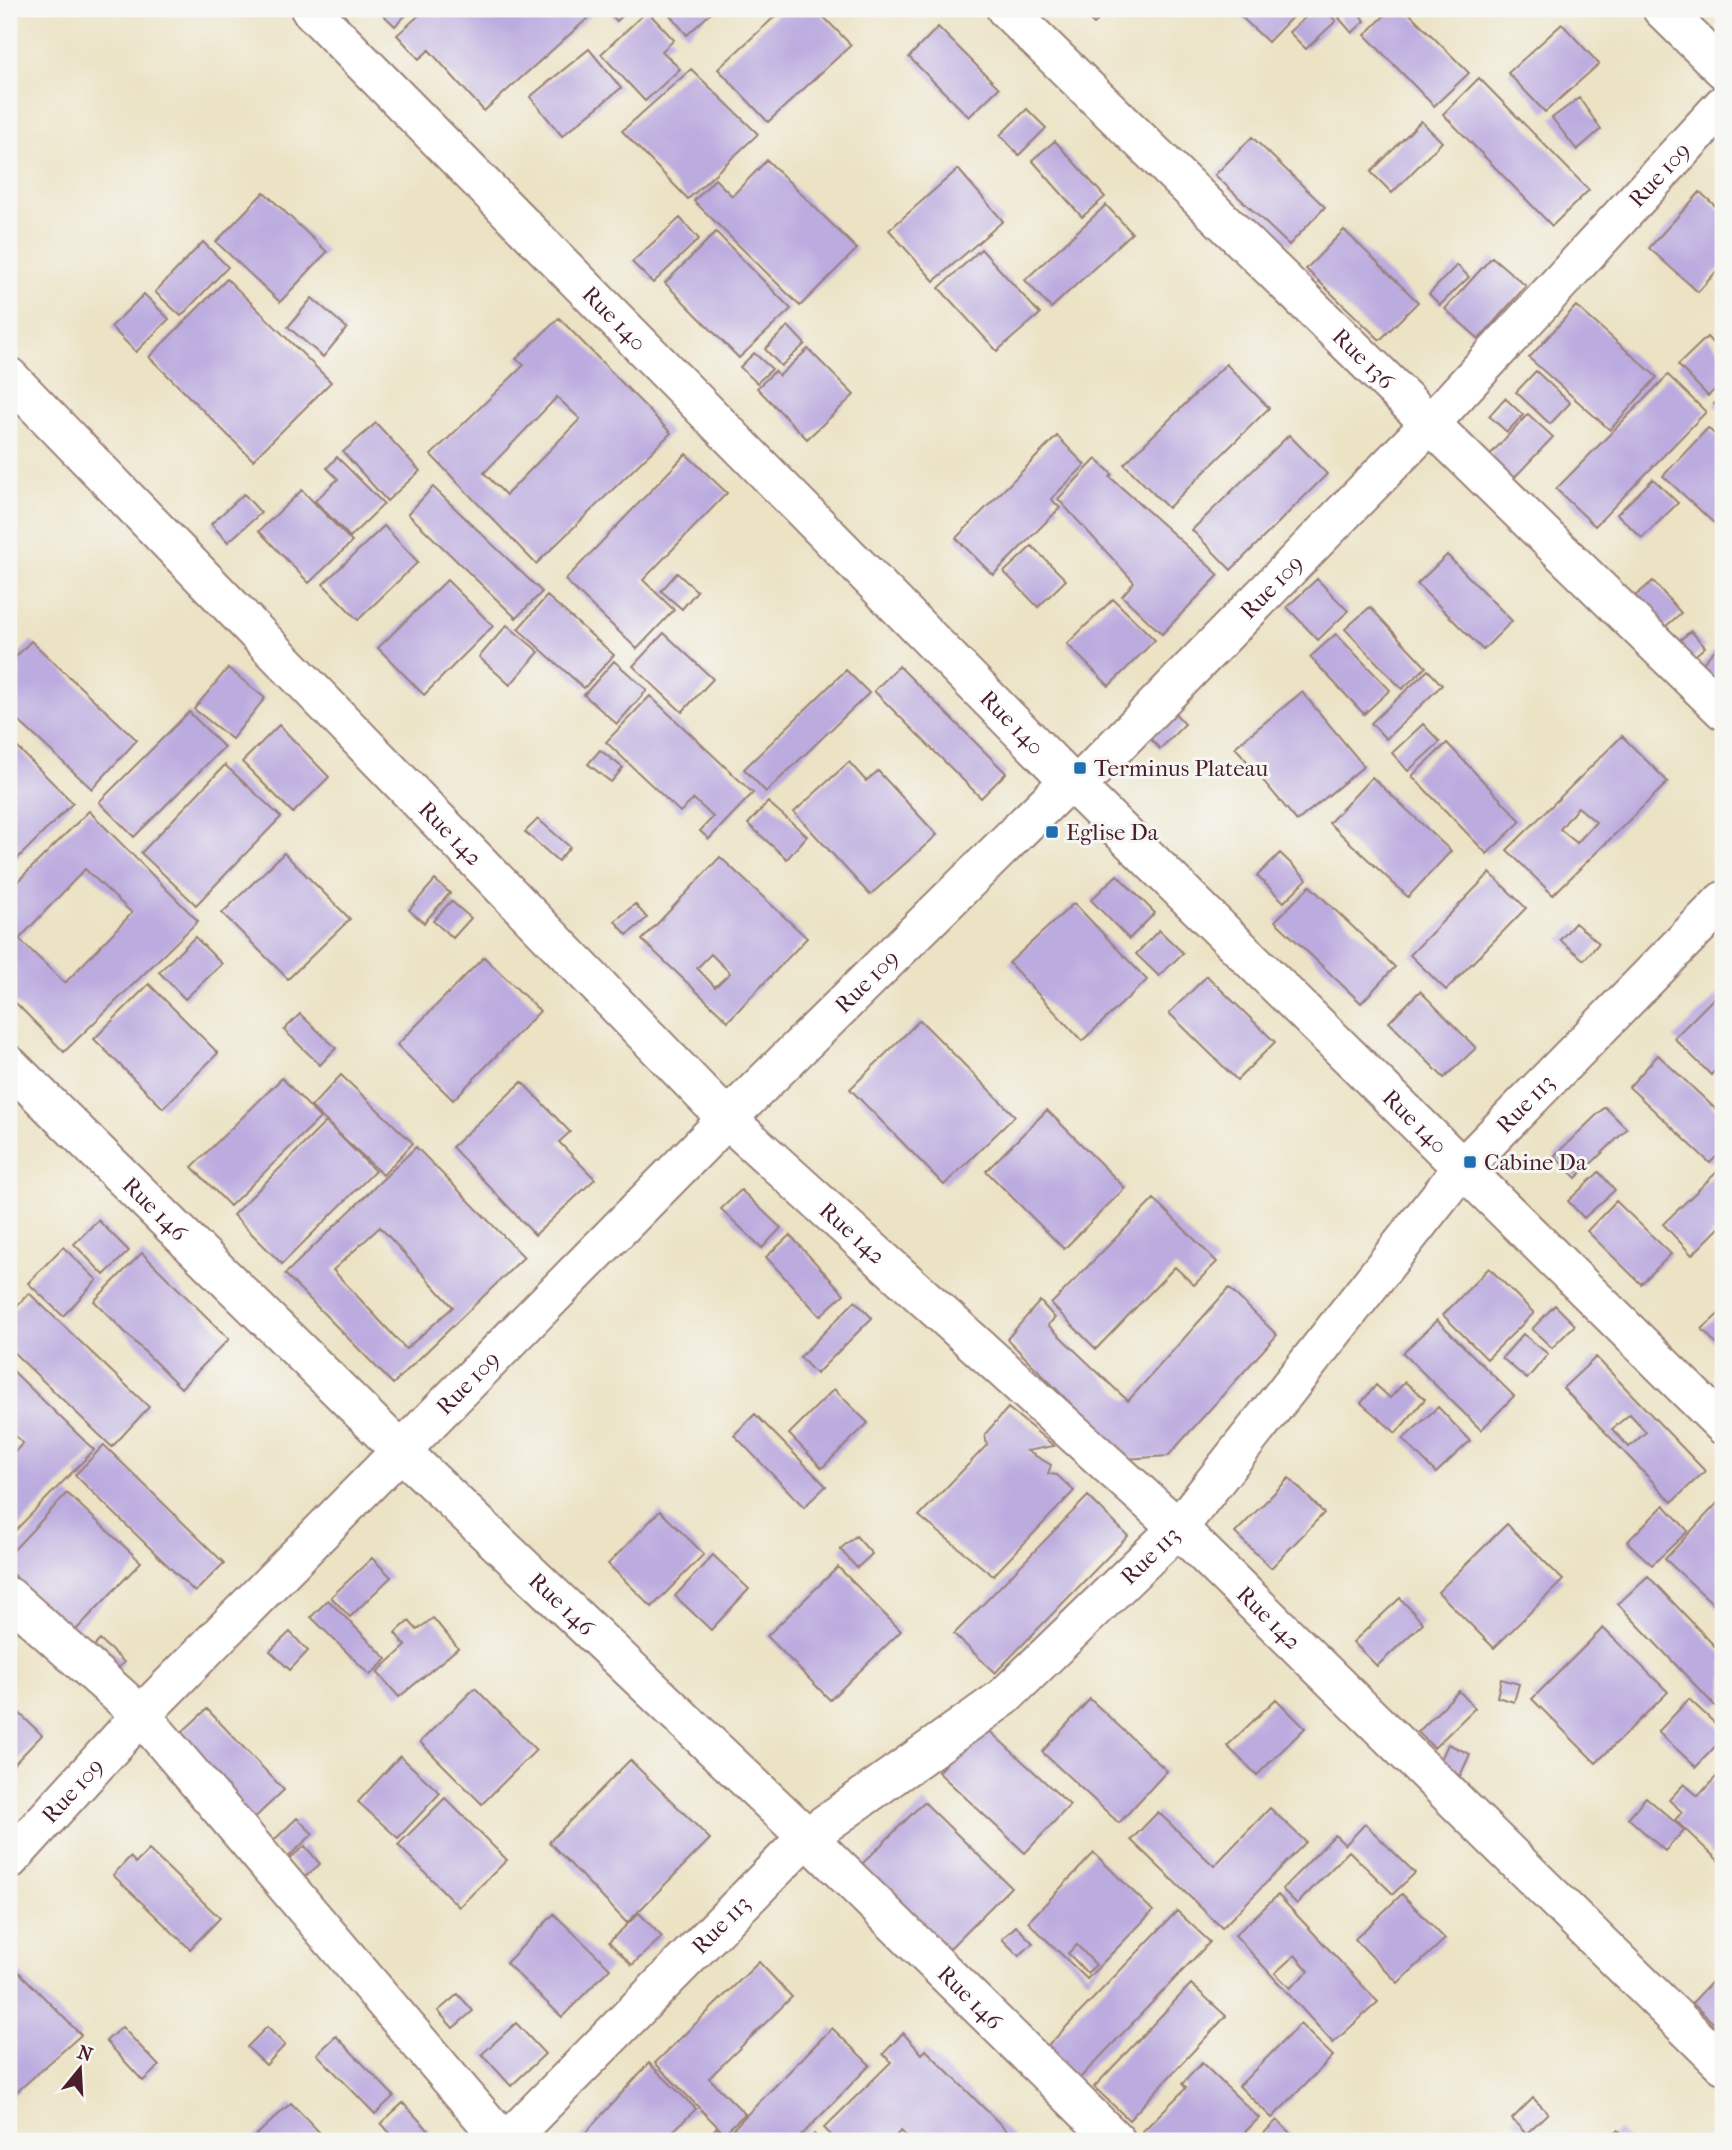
<svg xmlns="http://www.w3.org/2000/svg" width="1732" height="2150" font-family="'IM FELL French Canon',serif">
<rect width="100%" height="100%" fill="#f6f6f2"/>
<filter id="ink" filterUnits="userSpaceOnUse"><feTurbulence type="fractalNoise" baseFrequency=".0143" numOctaves="2"/><feDisplacementMap in="SourceGraphic" scale="14" xChannelSelector="R" yChannelSelector="G"/><feConvolveMatrix kernelMatrix="1 2 1 2 8 2 1 2 1" color-interpolation-filters="sRGB"/></filter>
<filter id="wash" filterUnits="userSpaceOnUse"><feTurbulence type="fractalNoise" baseFrequency=".00686" numOctaves="4" result="noise"/><feDisplacementMap in="SourceGraphic" scale="28" xChannelSelector="R" yChannelSelector="G"/><feGaussianBlur stdDeviation="1.57" result="paint"/><feColorMatrix in="noise" values="0 0 0 0 0 0 0 0 0 0 0 0 0 0 0 0 0 1.4 0 .05"/><feComposite in="paint" operator="in"/></filter>
<g filter="url(#wash)">
<rect width="100%" height="100%" fill="#ece3c5"/>
<g id="blocks">
<path fill="#bcabdf" fill-rule="evenodd" d="M377,9H412L395,26Z
M426,9H594L596,11L484,111L429,50L419,59L397,35Z
M605,9H629L617,21Z
M665,9H709L712,12L687,35Z
M783,9H816L851,45L768,122L718,69Z
M1079,9H1110L1094,24Z
M1233,9H1300L1268,42Z
M1315,9H1324L1336,21L1306,49L1289,32Z
M1350,9H1355L1365,21L1352,33L1339,18Z
M1391,9H1405L1469,73L1434,106L1365,35Z
M647,11L674,40L662,51L680,69L645,101L601,54Z
M1562,24L1599,64L1545,112L1508,73Z
M938,27L999,88L969,117L909,57Z
M589,49L621,88L562,136L530,97Z
M691,69L758,134L688,199L622,131Z
M1479,78L1589,190L1552,226L1443,114Z
M1579,98L1601,129L1577,150L1552,118Z
M1027,109L1046,128L1019,155L1000,135Z
M1421,121L1442,142L1392,193L1371,172Z
M1252,137L1325,207L1289,245L1215,175Z
M1055,141L1105,197L1082,217L1032,160Z
M767,160L857,249L800,306L694,201L715,179L732,196Z
M958,169L1003,221L934,281L889,230Z
M264,192L327,252L280,302L216,242Z
M1700,192L1723,213V264L1698,292L1649,248Z
M1106,205L1132,233L1051,308L1025,280Z
M680,218L699,239L653,283L632,262Z
M1344,230L1418,302L1380,340L1306,269Z
M716,232L791,309L739,358L665,283Z
M203,242L228,267L181,316L155,292Z
M981,249L1040,314L997,351L939,288Z
M1492,257L1526,286L1479,339L1445,309Z
M1457,265L1469,277L1440,305L1429,294Z
M227,279L331,382L253,460L149,357Z
M144,294L169,319L136,352L111,327Z
M312,298L347,328L323,357L288,327Z
M1576,306L1657,377L1610,430L1529,358Z
M559,318L671,433L536,564L431,455L524,365L516,359ZM557,397L580,419L506,495L484,473Z
M788,326L805,344L781,366L765,349Z
M1707,337L1723,354V382L1708,396L1678,365Z
M808,349L854,395L807,439L757,388L775,371L779,376Z
M754,353L772,369L757,383L740,367Z
M1226,364L1269,408L1168,508L1124,464Z
M1536,371L1570,403L1550,424L1516,392Z
M1668,375L1706,412L1595,526L1556,489Z
M1723,395V413L1714,404Z
M1505,398L1523,415L1507,432L1489,416Z
M1528,414L1553,437L1512,480L1488,457Z
M376,423L420,471L387,501L343,452Z
M1708,428L1723,442V513L1714,523L1663,476Z
M1289,435L1327,474L1231,570L1192,530Z
M1057,436L1085,465L1051,499L1060,508L993,575L956,538Z
M686,454L727,493L643,580L674,610L637,649L565,580Z
M337,457L384,504L350,537L315,501L338,479L327,468Z
M1096,459L1112,474L1110,477L1219,575L1162,634L1122,596L1134,582L1058,499Z
M1653,479L1678,503L1642,538L1617,514Z
M433,487L542,592L516,618L408,514Z
M302,490L352,542L309,583L259,531Z
M244,494L261,513L228,542L211,524Z
M384,526L418,562L358,620L323,584Z
M1032,546L1066,580L1038,607L1004,572Z
M1447,555L1512,621L1483,650L1417,584Z
M677,573L697,591L682,609L661,591Z
M1317,579L1348,611L1318,640L1287,607Z
M447,580L493,626L424,695L378,648Z
M1653,581L1681,613L1664,628L1635,596Z
M547,596L614,655L584,688L518,629Z
M1113,599L1155,640L1109,686L1067,644Z
M1370,607L1426,667L1402,689L1345,629Z
M507,625L539,652L510,685L479,657Z
M1691,631L1705,647L1689,661L1675,644Z
M664,633L713,679L682,712L633,666Z
M1336,634L1390,690L1364,714L1310,657Z
M31,641L137,740L92,789L9,712V664Z
M1723,641V688L1700,666Z
M614,661L647,690L617,724L584,695Z
M899,666L1006,773L981,798L874,691Z
M228,668L265,698L232,739L194,709Z
M846,670L869,693L766,792L744,769Z
M1428,670L1442,685L1386,739L1371,723Z
M1302,692L1364,766L1297,821L1235,747Z
M650,696L753,793L709,839L700,831L713,817L694,799L680,812L606,742Z
M1171,709L1185,724L1160,749L1145,733Z
M189,712L224,747L134,837L99,802Z
M1423,724L1440,742L1408,771L1392,753Z
M279,725L329,777L293,813L242,762Z
M1622,736L1668,782L1553,895L1507,850ZM1578,807L1596,822L1577,843L1560,829Z
M9,739L73,803L9,867Z
M1447,743L1521,821L1487,854L1412,776Z
M600,750L623,768L611,782L588,764Z
M849,762L866,781L878,771L937,835L870,895L794,812Z
M225,765L281,817L196,905L141,853Z
M1372,777L1451,851L1408,897L1329,823Z
M768,802L807,836L787,859L748,824Z
M89,811L198,921L64,1052L9,996V890ZM85,869L132,913L65,983L19,939Z
M538,819L570,847L558,861L525,832Z
M284,853L350,919L288,979L222,913Z
M1280,853L1307,879L1284,902L1257,876Z
M720,857L807,938L728,1021L642,940ZM711,954L730,973L715,987L697,968Z
M1490,873L1526,908L1446,990L1410,955Z
M1117,875L1155,913L1129,939L1091,900Z
M435,880L450,893L424,923L409,910Z
M1310,886L1395,967L1361,1003L1275,921Z
M451,901L471,918L453,938L433,921Z
M1074,903L1147,980L1082,1041L1009,963Z
M635,904L647,918L627,935L615,921Z
M1575,923L1599,943L1584,960L1560,940Z
M1159,930L1183,953L1159,976L1136,954Z
M195,937L222,964L185,999L159,972Z
M484,957L540,1011L453,1100L397,1045Z
M1207,976L1275,1042L1237,1080L1169,1013Z
M149,984L218,1053L163,1108L94,1039Z
M1723,989V1062L1711,1075L1674,1038Z
M1420,991L1476,1048L1444,1078L1389,1022Z
M300,1014L336,1048L320,1065L284,1030Z
M920,1020L1015,1116L944,1185L850,1089Z
M1658,1055L1723,1116V1150L1710,1163L1629,1087Z
M341,1075L413,1143L383,1175L311,1107Z
M282,1078L320,1118L230,1206L192,1167Z
M522,1082L570,1132L559,1142L595,1179L535,1235L452,1147Z
M1605,1107L1627,1129L1576,1178L1554,1156Z
M1047,1110L1125,1188L1064,1249L986,1171Z
M326,1122L375,1171L282,1264L233,1215Z
M416,1147L524,1257L393,1384L285,1274ZM380,1227L453,1307L406,1349L333,1270Z
M1723,1166V1224L1692,1255L1663,1224Z
M1599,1172L1615,1190L1584,1218L1568,1201Z
M741,1190L781,1228L762,1248L721,1209Z
M1154,1199L1217,1262L1194,1285L1175,1267L1096,1349L1051,1304Z
M1616,1201L1671,1254L1641,1284L1587,1231Z
M98,1220L129,1251L104,1275L74,1244Z
M790,1235L844,1294L820,1316L766,1257Z
M63,1247L97,1280L63,1316L28,1283Z
M142,1253L229,1339L181,1388L94,1301Z
M1489,1268L1534,1313L1487,1359L1443,1315Z
M1229,1288L1277,1335L1168,1456L1125,1459L1007,1339L1040,1301L1055,1318L1048,1325L1128,1401Z
M29,1293L149,1407L112,1447L9,1348V1314Z
M855,1301L872,1318L816,1374L800,1357Z
M1555,1305L1575,1325L1552,1348L1532,1329Z
M1723,1310V1351L1702,1329Z
M1437,1320L1514,1396L1481,1430L1403,1353Z
M1523,1334L1548,1354L1527,1379L1502,1358Z
M1596,1357L1705,1471L1672,1502L1563,1388ZM1630,1414L1646,1432L1629,1447L1612,1429Z
M9,1367L94,1450L9,1537V1458L23,1443L9,1430Z
M1405,1382L1425,1399L1396,1433L1361,1403L1376,1385L1390,1398Z
M834,1389L868,1423L822,1468L789,1434Z
M1438,1407L1470,1441L1436,1473L1403,1439Z
M1008,1408L1054,1446L1027,1451L1051,1465L1048,1474L1057,1475L1074,1491L993,1576L919,1516L987,1445L985,1434Z
M755,1414L826,1486L804,1507L734,1435Z
M104,1445L224,1563L195,1592L75,1475Z
M1289,1478L1324,1513L1271,1568L1235,1533Z
M67,1493L141,1562L74,1632L9,1571V1555Z
M1088,1496L1128,1536L995,1673L954,1634Z
M1723,1497V1613L1665,1559Z
M1664,1505L1688,1531L1652,1565L1627,1542Z
M660,1511L704,1554L652,1607L608,1564Z
M1507,1524L1563,1580L1494,1648L1438,1592Z
M856,1536L872,1554L857,1568L840,1549Z
M713,1555L749,1589L711,1630L675,1596Z
M372,1558L391,1577L350,1617L331,1597Z
M838,1567L901,1631L830,1700L767,1636Z
M1648,1576L1723,1655V1700L1716,1707L1618,1604Z
M1400,1598L1423,1623L1377,1666L1353,1642Z
M328,1600L387,1659L370,1675L311,1617Z
M433,1618L458,1648L399,1697L377,1672L406,1646L395,1633L409,1621L417,1630Z
M1603,1628L1668,1692L1596,1763L1532,1699Z
M290,1632L308,1651L290,1670L270,1651Z
M100,1640L124,1662L107,1680L83,1658Z
M1501,1679L1519,1684L1514,1702L1497,1697Z
M475,1688L536,1750L482,1804L420,1742Z
M1459,1691L1475,1708L1434,1748L1418,1732Z
M1090,1699L1167,1771L1119,1823L1042,1752Z
M1276,1699L1305,1728L1257,1775L1227,1746Z
M1689,1699L1723,1731V1738L1696,1767L1658,1732Z
M9,1703L42,1735L13,1765L9,1761Z
M207,1709L284,1790L246,1826L169,1744Z
M982,1724L1070,1805L1025,1853L938,1772Z
M1448,1744L1470,1754L1460,1776L1438,1766Z
M400,1756L440,1793L398,1838L358,1802Z
M630,1760L710,1839L627,1923L549,1842Z
M1718,1775L1723,1781V1865L1675,1820L1682,1812L1669,1800L1684,1784L1698,1796Z
M1646,1797L1684,1830L1665,1851L1628,1818Z
M445,1798L507,1860L459,1907L398,1845Z
M924,1802L1011,1887L948,1950L861,1865Z
M1270,1808L1306,1842L1222,1928L1131,1840L1158,1812L1214,1866Z
M297,1818L313,1834L287,1858L272,1842Z
M1365,1824L1415,1873L1393,1894L1349,1851L1297,1904L1282,1889L1335,1835L1345,1845Z
M305,1846L320,1864L305,1877L289,1859Z
M149,1850L220,1918L190,1949L113,1875L130,1857L136,1863Z
M1094,1853L1153,1911L1087,1979L1028,1922ZM1077,1945L1096,1965L1087,1973L1068,1953Z
M1402,1894L1445,1939L1398,1983L1355,1939Z
M1278,1895L1378,2002L1333,2043L1235,1935ZM1295,1955L1309,1971L1290,1988L1275,1973Z
M1177,1911L1210,1942L1079,2079L1046,2048Z
M639,1913L662,1937L632,1965L609,1942Z
M554,1914L610,1968L562,2017L506,1963Z
M1016,1926L1033,1943L1019,1956L1002,1939Z
M9,1962L81,2035L10,2098L9,2096Z
M759,1962L792,1997L709,2078L745,2114L724,2133L655,2063Z
M1723,1970V2032L1692,2003Z
M1191,1984L1226,2016L1129,2120L1094,2087Z
M458,1994L473,2011L453,2028L438,2011Z
M516,2023L545,2054L511,2086L482,2054Z
M1300,2024L1333,2056L1272,2118L1239,2086Z
M122,2027L159,2066L143,2081L106,2041Z
M267,2027L285,2045L266,2065L247,2047Z
M832,2028L870,2065L796,2141H740L730,2132Z
M903,2033L922,2054L926,2050L1017,2141H911L901,2131L890,2141H837L824,2128L891,2062L883,2054Z
M336,2036L394,2096L375,2114L317,2054Z
M649,2063L696,2109L663,2141H578Z
M1202,2063L1259,2118L1236,2141H1151L1142,2132L1186,2088L1182,2084Z
M1533,2098L1548,2113L1526,2134L1512,2119Z
M291,2103L328,2141H250Z
M403,2103L432,2134L424,2141H397L381,2123Z
M1277,2120L1296,2139L1293,2141H1256Z
M716,2128L729,2141H703Z
M1618,2130L1629,2141H1606Z
M814,2134L821,2141H808Z"/>
</g>
</g>
<g filter="url(#ink)">
<use href="#blocks" fill-opacity="0" stroke="#9b8178" stroke-width="2"/>
<g fill="none" stroke-linecap="round" stroke-linejoin="round">
<g stroke="#9b8178" stroke-width="42">
<g id="minor">
<path id="s1" d="M310,9L1064,775L1723,1425"/>
<path id="s2" d="M1006,9L1723,710"/>
<path d="M1662,9L1723,69"/>
<path id="s3" d="M9,377L727,1119L1178,1528L1723,2064"/>
<path id="s4" d="M9,1065L402,1452L807,1837L1116,2141"/>
<path d="M9,1597L141,1715L503,2141"/>
<path id="s5" d="M9,1860L141,1715L727,1119L1061,789L1077,786L1429,425L1723,105"/>
<path id="s6" d="M507,2141L807,1837L1004,1697L1178,1528L1462,1168L1723,901"/>
</g>
</g>
<use href="#minor" stroke="#fff" stroke-width="38"/>
</g>
</g>
<g fill="#1f6fb2" stroke="#f6f6f2" stroke-width="2.5">
<rect x="1073" y="761" width="14" height="14" rx="3.5"/>
<rect x="1045" y="825" width="14" height="14" rx="3.5"/>
<rect x="1463" y="1155" width="14" height="14" rx="3.5"/>
</g>
<g text-anchor="middle" dominant-baseline="central" stroke-width="6" stroke-linejoin="round" paint-order="stroke">
<g font-size="23" fill="#4a1f2b" stroke="#f6f6f2">
<text stroke="none"><textPath href="#s5" startOffset="2362">Rue 109</textPath></text>
<text stroke="none"><textPath href="#s1" startOffset="434">Rue 140</textPath></text>
<text stroke="none"><textPath href="#s2" startOffset="500">Rue 136</textPath></text>
<text stroke="none"><textPath href="#s5" startOffset="1796">Rue 109</textPath></text>
<text stroke="none"><textPath href="#s1" startOffset="1001">Rue 140</textPath></text>
<text stroke="none"><textPath href="#s3" startOffset="635">Rue 142</textPath></text>
<text stroke="none"><textPath href="#s5" startOffset="1228">Rue 109</textPath></text>
<text stroke="none"><textPath href="#s6" startOffset="1460">Rue 113</textPath></text>
<text stroke="none"><textPath href="#s1" startOffset="1568">Rue 140</textPath></text>
<text stroke="none"><textPath href="#s4" startOffset="205">Rue 146</textPath></text>
<text stroke="none"><textPath href="#s3" startOffset="1202">Rue 142</textPath></text>
<text stroke="none"><textPath href="#s5" startOffset="662">Rue 109</textPath></text>
<text stroke="none"><textPath href="#s6" startOffset="872">Rue 113</textPath></text>
<text stroke="none"><textPath href="#s4" startOffset="772">Rue 146</textPath></text>
<text stroke="none"><textPath href="#s3" startOffset="1769">Rue 142</textPath></text>
<text stroke="none"><textPath href="#s5" startOffset="94">Rue 109</textPath></text>
<text stroke="none"><textPath href="#s6" startOffset="304">Rue 113</textPath></text>
<text stroke="none"><textPath href="#s4" startOffset="1339">Rue 146</textPath></text>
</g>
<g font-size="23" fill="#4a1f2b" stroke="#f6f6f2" text-anchor="start">
<text x="1094" y="768">Terminus Plateau</text>
<text x="1066" y="832">Eglise Da</text>
<text x="1484" y="1162">Cabine Da</text>
</g>
</g>
<rect width="1732" height="2150" fill="none" stroke="#f6f6f2" stroke-width="35"/>
<g transform="translate(80 2069) rotate(18)" stroke="#f6f6f2" stroke-width="5" paint-order="stroke">
<path d="M0-5L12 26L0 18L-12 26Z" fill="#4a1f2b"/>
<text y="-10" font-size="19" font-weight="bold" text-anchor="middle" fill="#4a1f2b">N</text>
</g>
</svg>
